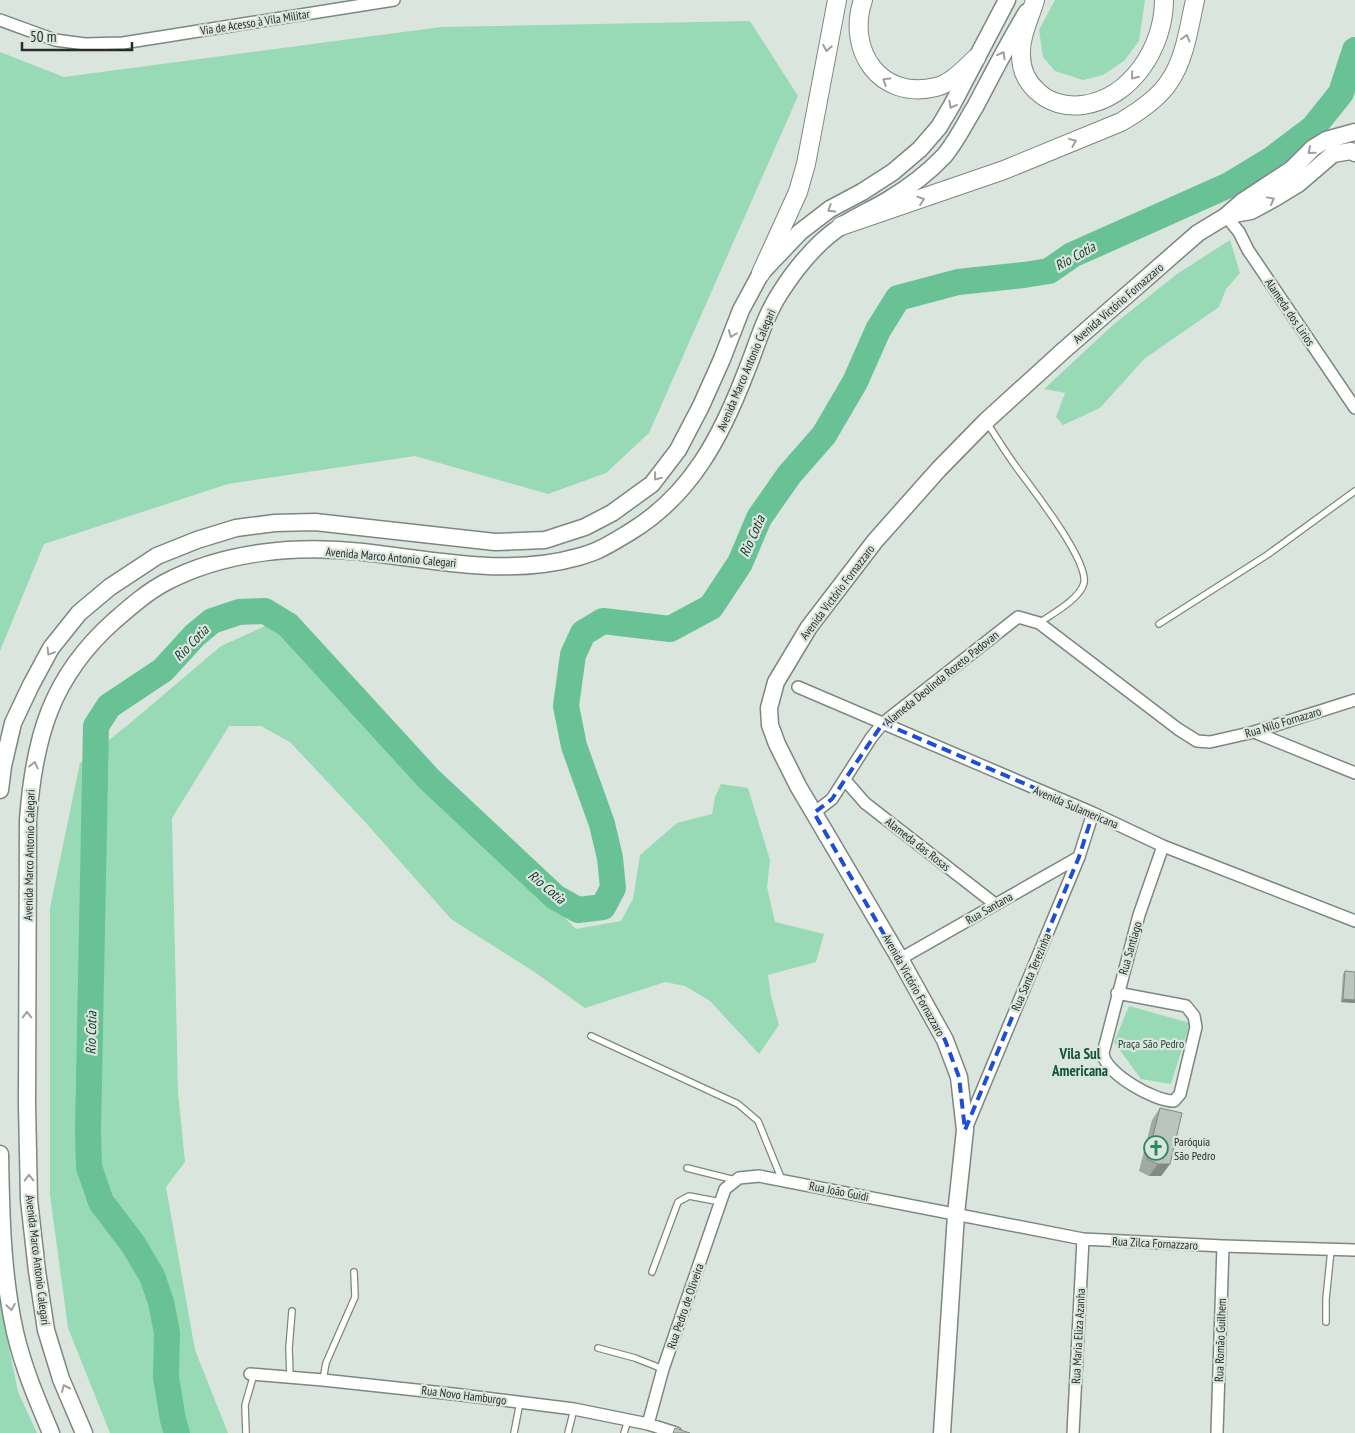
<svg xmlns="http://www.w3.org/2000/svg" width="1355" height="1433" font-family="'PT Sans Narrow',sans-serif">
<rect width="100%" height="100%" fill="#dae5de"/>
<path fill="#98dab6" d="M1055,0H1145L1139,41L1124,61L1103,75L1083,80L1055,71L1043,57L1039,30Z
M750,21L798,96L649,433L606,473L548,494L415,456L228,484L44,544L0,651V52L64,77L441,27Z
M1230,240L1240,273L1226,289L1219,307L1144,359L1100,408L1063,425L1056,417L1065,393L1044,389L1113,325L1177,274Z
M272,623L576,929L621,921L633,899L640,855L677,823L712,814L715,797L721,784L748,788L770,860L767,887L775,922L824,934L816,962L768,975L771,996L779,1025L759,1054L710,1001L685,986L665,982L585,1008L533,971L451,919L366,823L290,742L261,726H229L172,818L178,1092L185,1162L166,1187L195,1350L228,1433H110L68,1328L50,1195V908L80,763L129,724L221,646Z
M1129,1006L1190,1023L1171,1084L1141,1079L1114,1042Z
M0,1303L18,1392L37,1433H0Z"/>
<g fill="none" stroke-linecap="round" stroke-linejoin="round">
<path stroke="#68c295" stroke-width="26" d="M177,1433L173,1420L166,1377L167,1333L161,1302L152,1276L133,1244L101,1202L89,1167L88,1131L96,726L109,706L163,670L195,635L212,621L239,612L265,611L288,625L429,779L555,897L578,910L603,907L613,888L610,858L602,824L574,746L566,706L573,655L583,633L603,621L670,629L711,607L740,563L759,518L789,475L824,435L855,382L878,330L898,298L958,282L1024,275L1049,271L1072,255L1229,185L1272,159L1313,128L1341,93L1355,50"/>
<g stroke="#7d8781" stroke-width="8">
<path id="lane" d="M987,423C997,438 1006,453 1017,468C1032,489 1088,559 1084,583C1080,599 1052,614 1039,623
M1159,624L1267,555L1355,491
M591,1036L738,1104L758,1121L782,1180
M687,1168L735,1180
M652,1272L678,1202L689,1196L721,1202
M1326,1322V1299L1331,1250
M598,1348L635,1358L663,1369
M290,1377L289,1348L292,1311
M323,1380L326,1363L355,1297L354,1272
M246,1433L245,1405L254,1374
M514,1433L520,1402
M568,1433L574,1409
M624,1433L628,1420"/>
</g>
<g stroke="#7d8781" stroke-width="14">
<path id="street" d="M0,20L55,40L85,44L123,43L394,0
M1226,216L1239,232L1248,250L1355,408
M798,687L1093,813L1163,846L1355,921
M1254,732L1355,773
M845,780L865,803L995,904
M814,813L832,799L871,738L883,723L1018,617L1039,623L1178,729L1197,741L1210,742L1254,732L1355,700
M900,959L1079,857
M1117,993L1186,1006L1194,1016L1196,1027L1180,1094L1174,1101C1156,1102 1104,1073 1103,1053L1139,915L1163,846
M966,1129L1079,857L1093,813
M250,1374L323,1380L453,1394L574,1409L648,1424L676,1433
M648,1424L663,1369L725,1189L739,1178L759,1176L1083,1239L1223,1246L1355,1250
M1073,1433L1083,1239
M1217,1433L1223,1246"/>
</g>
<g stroke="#7d8781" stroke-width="19">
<path id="secondary" d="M1228,215L1251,211L1275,198L1298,184L1333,154L1351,151L1355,153
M0,790L3,766L13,723L31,685L51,648L79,613L110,587L157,556L197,540L236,528L275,523L315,522L495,542L545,540L585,527L612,513L652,484L678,450L701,406L722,359L741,310L761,273L800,232L830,209L862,192L893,172L920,149L939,127L952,105L1007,0
M0,1154C1,1213 2,1274 15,1332C23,1367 37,1400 51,1433
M84,1433L61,1379L46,1330L37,1271L29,1200L27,1105L28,820C34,738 51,677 114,621C130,607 147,592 166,582C226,551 297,545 363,552C435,560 507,577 578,557C585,555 592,553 598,550C609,545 620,538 630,532C691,495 721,437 746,372C757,345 764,318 780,293C796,268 818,241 843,225C857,216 873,209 888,200C908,188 928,173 944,156C956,142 965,123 975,107C992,75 1008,43 1027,12
M942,1433L956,1214L965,1130L959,1077L945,1040L900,959L798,786L777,744L770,725L769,708L776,682L809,627L875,541L939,469L986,421L1063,351L1198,233L1226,216L1242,202L1292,169L1313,148L1326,140L1355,132"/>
</g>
<g stroke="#7d8781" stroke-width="20">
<path id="primary" d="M863,0C846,50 880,101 936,87C952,83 964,69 976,58
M1035,0C1030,18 1020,36 1021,55C1021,70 1026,81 1037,91C1049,103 1067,107 1083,105C1132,98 1164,46 1164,0
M841,226L1004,170L1121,122C1138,112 1158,99 1169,82C1185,59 1189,27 1195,0
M761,273L798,192L806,164L837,0"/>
</g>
<use href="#lane" stroke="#fff" stroke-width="5.5"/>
<use href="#street" stroke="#fff" stroke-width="11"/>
<use href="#secondary" stroke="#fff" stroke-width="16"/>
<use href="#primary" stroke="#fff" stroke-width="18"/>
</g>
<path fill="#a0a9a3" d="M1345,971L1355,972V1003L1341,1002L1343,974Z
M1160,1108L1170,1164L1161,1176H1149L1139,1171L1152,1120Z"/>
<path fill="#828a85" d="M1343,999L1355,1000V1003L1341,1002Z
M1158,1164H1170L1161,1176H1149Z"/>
<path fill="#bac5be" stroke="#828a85" d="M1345,971L1355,972V1000L1343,999Z
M1160,1108L1182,1113L1170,1164H1158L1147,1159Z
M675,1428L690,1433H673Z"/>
<defs><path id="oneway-chevron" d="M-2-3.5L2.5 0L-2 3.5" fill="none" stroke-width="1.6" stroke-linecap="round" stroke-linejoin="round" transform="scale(1.25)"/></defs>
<g stroke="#9ea09f">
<use href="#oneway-chevron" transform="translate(1186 38) rotate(-75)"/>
<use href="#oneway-chevron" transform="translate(827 48) rotate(100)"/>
<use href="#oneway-chevron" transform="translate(1002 55) rotate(-61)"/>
<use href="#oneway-chevron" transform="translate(1134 76) rotate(129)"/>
<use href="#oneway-chevron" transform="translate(886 81) rotate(-148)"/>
<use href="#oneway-chevron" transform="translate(952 105) rotate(119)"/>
<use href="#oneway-chevron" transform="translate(1073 142) rotate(-22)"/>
<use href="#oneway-chevron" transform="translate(1311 151) rotate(140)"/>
<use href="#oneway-chevron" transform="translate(921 200) rotate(-19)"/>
<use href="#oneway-chevron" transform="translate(1271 200) rotate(-29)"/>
<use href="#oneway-chevron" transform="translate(831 209) rotate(148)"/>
<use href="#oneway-chevron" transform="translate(732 334) rotate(111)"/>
<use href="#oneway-chevron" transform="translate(657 477) rotate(128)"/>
<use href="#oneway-chevron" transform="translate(50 652) rotate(121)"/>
<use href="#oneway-chevron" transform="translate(34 765) rotate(-78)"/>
<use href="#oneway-chevron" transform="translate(27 1015) rotate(-90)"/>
<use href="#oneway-chevron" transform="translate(29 1178) rotate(-91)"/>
<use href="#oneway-chevron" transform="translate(11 1307) rotate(81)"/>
<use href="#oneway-chevron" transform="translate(65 1388) rotate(-114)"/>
</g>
<path fill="none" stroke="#1d4ed8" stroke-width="4" stroke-dasharray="10 6" stroke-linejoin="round" d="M883,723L1093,813L1079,857L965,1130L959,1077L945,1040L814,813L832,799Z"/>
<defs>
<g id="church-ring" transform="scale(1.25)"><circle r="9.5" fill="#dae5de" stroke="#2d8960" stroke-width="1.5"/><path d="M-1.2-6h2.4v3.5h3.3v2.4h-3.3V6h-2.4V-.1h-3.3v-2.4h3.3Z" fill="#2d8960"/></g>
</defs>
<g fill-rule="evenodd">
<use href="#church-ring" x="1156" y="1148"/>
</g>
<g text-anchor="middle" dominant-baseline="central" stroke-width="4.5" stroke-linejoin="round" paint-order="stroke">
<g font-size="12" fill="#282d2a" stroke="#dae5de">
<text transform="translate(255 22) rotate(-9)">Via de Acesso à Vila Militar</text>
<text transform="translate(1118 303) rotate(-41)">Avenida Victório Fornazzaro</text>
<text transform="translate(1290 312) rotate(56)">Alameda dos Lirios</text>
<text transform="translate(746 370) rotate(-67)">Avenida Marco Antonio Calegari</text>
<text transform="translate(391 557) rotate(5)">Avenida Marco Antonio Calegari</text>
<text transform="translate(837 592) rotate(-53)">Avenida Victório Fornazzaro</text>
<text transform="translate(941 678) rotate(-39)">Alameda Deolinda Rozeto Padovan</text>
<text transform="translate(1283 722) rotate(-17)">Rua Nilo Fornazaro</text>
<text transform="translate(1076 807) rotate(23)">Avenida Sulamericana</text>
<text transform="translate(918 844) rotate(38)">Alameda das Rosas</text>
<text transform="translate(29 855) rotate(-89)">Avenida Marco Antonio Calegari</text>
<text transform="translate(989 908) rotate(-30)">Rua Santana</text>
<text transform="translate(1130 948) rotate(-74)">Rua Santiago</text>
<text transform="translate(1031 972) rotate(-67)">Rua Santa Terezinha</text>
<text transform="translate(914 985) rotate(61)">Avenida Victório Fornazzaro</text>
<text transform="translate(839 1191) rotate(11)">Rua João Guidi</text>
<text transform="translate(1155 1243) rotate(3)">Rua Zilca Fornazzaro</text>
<text transform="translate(38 1260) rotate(83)">Avenida Marco Antonio Calegari</text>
<text transform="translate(685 1306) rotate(-71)">Rua Pedro de Oliveira</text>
<text transform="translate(1078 1336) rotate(-87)">Rua Maria Eliza Azanha</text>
<text transform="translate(1220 1340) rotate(-88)">Rua Romão Guilhem</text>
<text transform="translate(464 1395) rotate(7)">Rua Novo Hamburgo</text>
</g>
<g font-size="12" fill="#1f4633" stroke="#dae5de">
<text x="1151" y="1043">Praça São Pedro</text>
</g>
<g font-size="12" fill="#282d2a" stroke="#dae5de" text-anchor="start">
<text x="1174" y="1141">Paróquia<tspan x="1174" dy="14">São Pedro</tspan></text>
</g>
<g font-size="14" font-style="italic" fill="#0f3725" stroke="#dae5de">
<text transform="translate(1075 256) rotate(-29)">Rio Cotia</text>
<text transform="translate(752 536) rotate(-66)">Rio Cotia</text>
<text transform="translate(191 643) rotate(-46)">Rio Cotia</text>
<text transform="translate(547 887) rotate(40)">Rio Cotia</text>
<text transform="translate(91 1033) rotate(-89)">Rio Cotia</text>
</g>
<g font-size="15" font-weight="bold" fill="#135438" stroke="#dae5de">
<text x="1080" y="1053">Vila Sul<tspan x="1080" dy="17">Americana</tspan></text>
</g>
</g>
<path d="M22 42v8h110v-8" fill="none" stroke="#282d2a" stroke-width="2.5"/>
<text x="30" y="42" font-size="15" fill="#282d2a" stroke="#dae5de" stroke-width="4" paint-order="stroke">50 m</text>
</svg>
